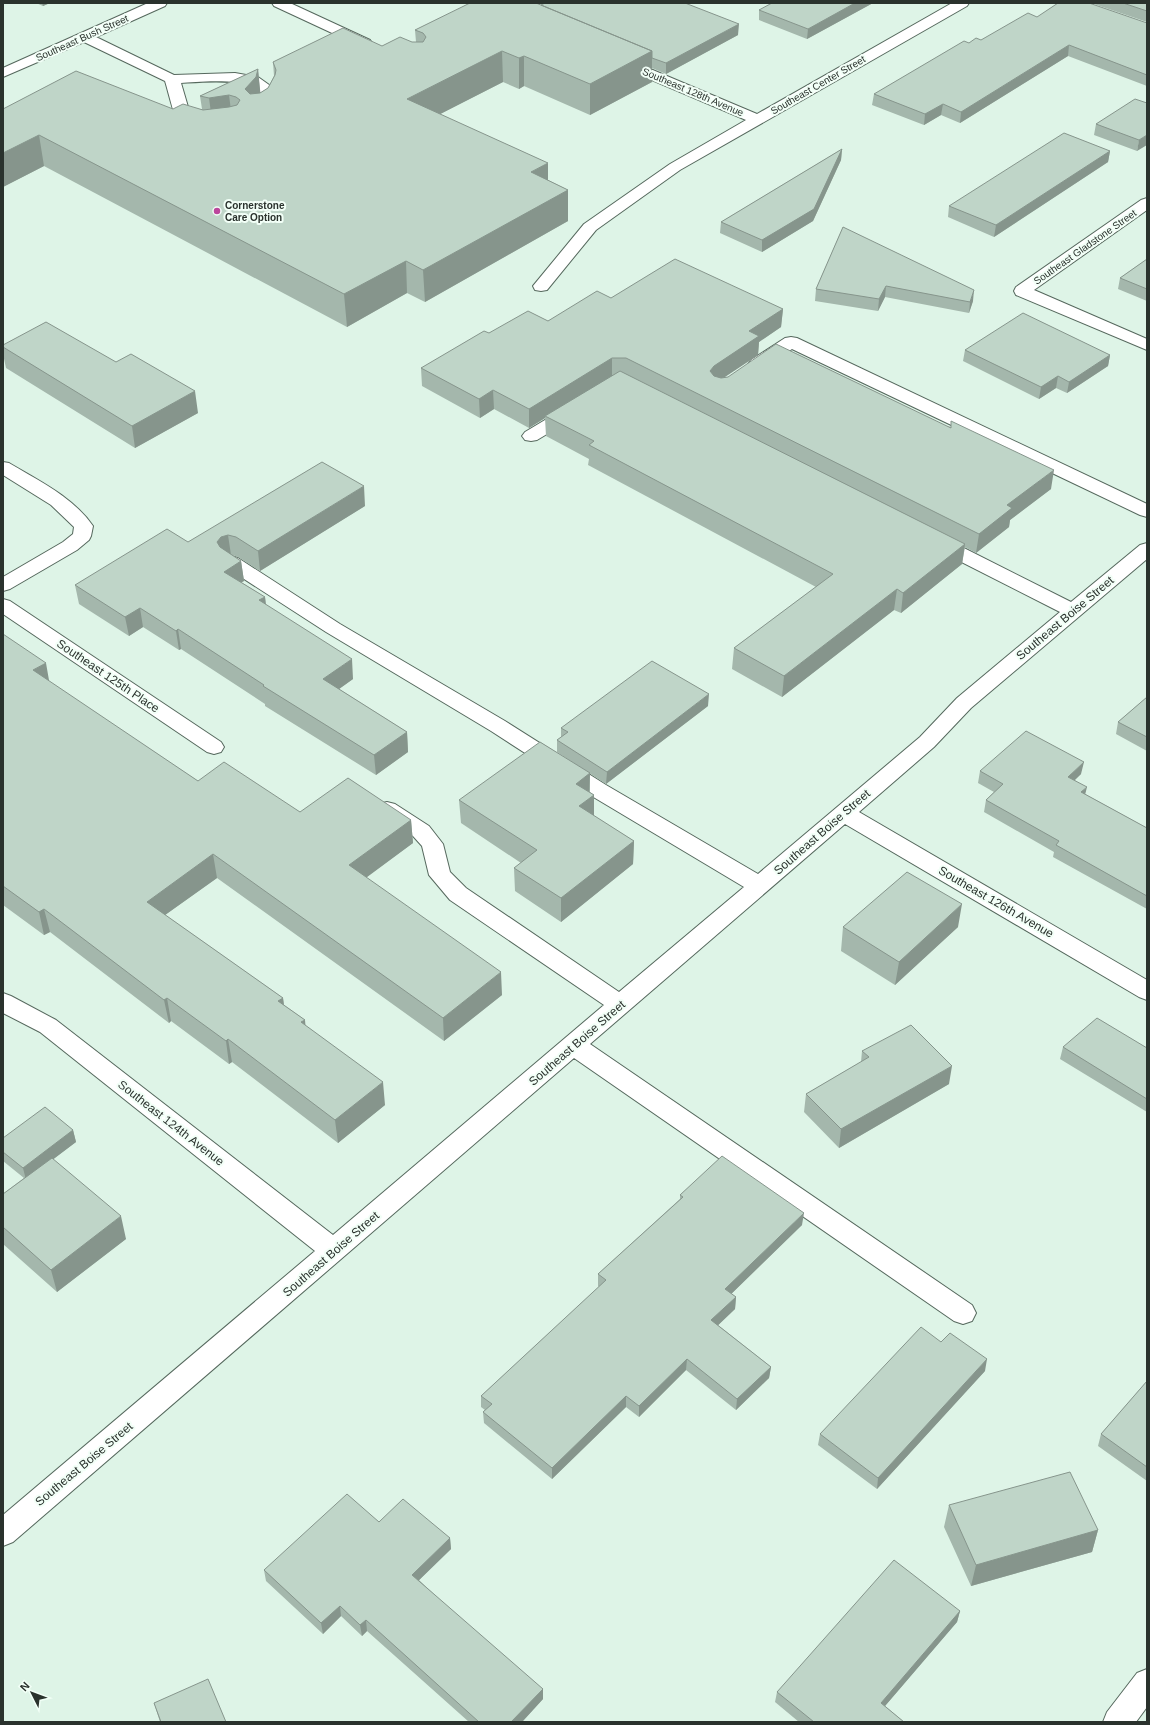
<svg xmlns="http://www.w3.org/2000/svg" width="1150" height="1725" font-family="Helvetica,sans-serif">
<rect width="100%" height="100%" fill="#def4e7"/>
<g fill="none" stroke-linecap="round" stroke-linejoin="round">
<g stroke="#55685d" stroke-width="2">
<path id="minor" d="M148,3H167L165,6L96,37L174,75L235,73L258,77L272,87L278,101C275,112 272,123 259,119L256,116C287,72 201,82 181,83L193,124L201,130L198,133C192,135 186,134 181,129C176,125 168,90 165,81L84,42L3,77V68Z
M272,3H290L370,40L372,43L370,46L365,47L360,46L274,6Z
M952,3H969L967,6L680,170L596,230L547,290L541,291L535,290L533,286L584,224L670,164L746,120L619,66L617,63L619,60L624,59L629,60L757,114Z
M1147,198V210L1034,290L1147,339V350L1016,295L1014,291L1016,287L1141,200Z
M791,337L797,338L1147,504V517L1140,515L792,349C780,357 765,371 751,368L748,364L751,360L785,338Z
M571,407L577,408L580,412L577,416L537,440L531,441L525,440L522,436L525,432L565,408Z
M3,462L9,463C39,481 73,497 93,526L91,536L89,540L77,550L10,589L3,591V577L63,542L73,534L74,527L51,505L3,475Z
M937,536L944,538L1071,602L1140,545L1147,543V559L971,708L934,747L859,812L1147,980V1000L1139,997L845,824L590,1044L972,1305L976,1313L972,1321L963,1324L954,1321L574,1058L13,1542L3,1546V1515L315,1251L40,1032L3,1013V993L11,996L56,1020L333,1235L604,1005L450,900L429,875L422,846L413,836L379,814L376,809L379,804L387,802L395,804L429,826L443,844L450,872L466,888L619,992L744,887L590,795L491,731L326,632L224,566L221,562L224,558L231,556L238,558L340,624L505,721L606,785L758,874L920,737L957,698L1060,612L930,546L927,542L930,538Z
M3,599L10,601L221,742L224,747L221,752L214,754L207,752L3,614Z
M1147,1669V1707L1136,1722H1103L1107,1712L1137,1673Z"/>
</g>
<use href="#minor" fill="#fff" fill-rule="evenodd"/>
</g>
<path fill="#a4b7ac" d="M36,3H50L43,6Z
M873,3L807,39L759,20V10Z
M1091,3H1147V22Z
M541,5L738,35L666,74L652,68V82L590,115L524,86L519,89L503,82L440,114L548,180L568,190V221L425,302L407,293L347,327L44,166L3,187V109H202L200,96L258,69L260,93L268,88L274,76L273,62L382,46L416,42L415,30Z
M1037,17L1147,23V86L1068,56L960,123L941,115L924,125L872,105L874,94L981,40Z
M1147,103L1137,151L1094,135L1096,124Z
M842,149L841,160L813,221L762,252L720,233L721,222Z
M1110,151L1108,162L994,237L948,217L949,206Z
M843,227L973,301L969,313L885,297L878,311L815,301L816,289Z
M1147,259V301L1118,289L1120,278Z
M611,298L783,309L781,327L759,342L758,355L724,377L951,427V421L1051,489L1010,520L1009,527L976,553L965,547L962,564L901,613L894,610L782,697L732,669L734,648L816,587L588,465L589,459L546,436L545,418L529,428L494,409L480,418L422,386L421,368L489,333L548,321Z
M3,345L198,413L135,448L6,368L3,354Z
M965,350L1110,355L1108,366L1067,393L1056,388L1039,399L963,361Z
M365,506L260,571L238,557L232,555L241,561L244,581L241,582L265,597L266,605L353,679L339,689L407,732L408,752L376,775L265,706V704L181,649L179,650L143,627L129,636L79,604L75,585L188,542Z
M3,634L49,682L198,781L300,812L411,820L413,843L366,877L502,995L444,1041L217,878L165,915L283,998L284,1005L305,1020V1025L385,1105L338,1143L232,1062L229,1064L171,1021L169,1023L50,932L44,935L3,905Z
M1147,697V751L1116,734L1118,722Z
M708,706L606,784L557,752V740L561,737V728Z
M980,771L1081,774L1075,780L1085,794L1147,828V909L1053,857L1054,852L984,812L986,800L994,792L978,783Z
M590,773V792L594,795V816L634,841L633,864L561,922L515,891L514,868L521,863L461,823L459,800Z
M843,927H958L895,985L841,951Z
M1063,1047L1147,1048V1112L1060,1059Z
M862,1051L949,1084L839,1148L804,1112L806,1094L861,1062Z
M73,1130L76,1142L53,1159L126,1239L57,1292L3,1244V1194L24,1178L3,1161V1138Z
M680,1195L802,1225L731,1294L736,1297L735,1309L718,1325L771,1367L769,1378L736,1410L686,1370L639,1417L626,1407L552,1479L484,1423L483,1412L485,1410L481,1407V1396L599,1287L598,1286V1274L680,1199Z
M985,1371L877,1489L818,1445L820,1434Z
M1147,1381V1481L1098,1446L1101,1434Z
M949,1505L1098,1530L1092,1552L971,1586L944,1527Z
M379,1522L450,1538L451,1549L419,1580L543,1699L522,1722H469L367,1631L362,1636L341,1616L323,1634L266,1581L264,1570Z
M960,1611L957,1622L885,1706L904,1722H799L775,1702L777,1692Z
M154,1703L226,1722H160Z"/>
<path fill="#86958c" d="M42,3H50L43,6Z
M855,3H873L807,39L808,29Z
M739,24L738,35L666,74V63Z
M1069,45L1068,56L960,123L961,112Z
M502,51L503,82L409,130L407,99Z
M652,51V82L590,115V84Z
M524,56V86L519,89V58Z
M258,69L261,99L248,120L245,89Z
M229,95L233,126L213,128L209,98Z
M943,104L941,115L924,125L925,114Z
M39,135L44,166L3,187V153Z
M1147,135V145L1137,151L1139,140Z
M842,149L841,160L813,221L762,252V240Z
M1110,151L1108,162L994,237L996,225Z
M548,163V195L531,172Z
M568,190V221L425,302L423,270Z
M406,261L407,293L347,327L344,294Z
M886,286L885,297L878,311L879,299Z
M974,290L973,301L969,313L970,302Z
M783,309L781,327L759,342L758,355L713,385L710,371L714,366L749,331Z
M1110,355L1108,366L1067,393L1069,382Z
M612,358V377L545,416V418L529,428V409Z
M1058,376L1056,388L1039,399L1041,387Z
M493,390L494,409L480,418L479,399Z
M195,391L198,413L135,448L132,426Z
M1054,470L1051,489L1010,520L1009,527L976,553L979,534L1007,505Z
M364,486L365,506L260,571L258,551Z
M228,535L231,555L224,557L217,542L221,537Z
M965,544L962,564L901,613L903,593Z
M241,561L244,581L226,591L224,572Z
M897,589L894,610L782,697L784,676Z
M265,597L267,616L259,600Z
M140,608L143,627L129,636L125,617Z
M178,629L181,649L179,650L176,631Z
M352,659L353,679L325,699L323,679Z
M46,663L50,686L33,670Z
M709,694L708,706L606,784L607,772Z
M407,732L408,752L376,775L374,755Z
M1084,762L1081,774L1065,789L1068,777Z
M590,773L589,796L576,784Z
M1087,787L1084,799L1081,792Z
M594,795V818L579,806Z
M411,820L413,843L351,889L349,865Z
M634,841L633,864L561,922V898Z
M213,854L217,878L151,925L147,902Z
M962,904L958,927L895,985L899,962Z
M44,909L50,932L44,935L39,912Z
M501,972L502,995L444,1041L443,1018Z
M167,998L171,1021L169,1023L164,1000Z
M283,998L286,1021L278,1001Z
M305,1020L307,1043L301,1022Z
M228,1039L232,1062L229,1064L226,1041Z
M952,1066L949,1084L839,1148L841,1129Z
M383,1082L385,1105L338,1143L335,1120Z
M73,1130L76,1142L26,1180L23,1168Z
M804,1213L802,1225L724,1301L725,1289Z
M121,1216L126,1239L57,1292L51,1270Z
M736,1297L735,1309L711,1332V1320Z
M687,1359L686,1370L639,1417V1406Z
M987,1359L985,1371L877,1489L878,1478Z
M771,1367L769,1378L736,1410L737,1399Z
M626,1396V1407L552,1479V1468Z
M1098,1530L1092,1552L971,1586L976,1565Z
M450,1538L451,1549L413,1586L412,1575Z
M340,1606L341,1616L323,1634L321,1623Z
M960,1611L957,1622L879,1713L881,1703Z
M366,1620L367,1631L362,1636L360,1625Z
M543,1689V1699L522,1722H511Z"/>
<path fill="#bfd5c8" stroke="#86958c" d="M470,3H536L652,51L590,84L524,56L519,58L502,51L407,99L548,163L531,172L568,190L423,270L406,261L344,294L39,135L3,153V109L76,71L173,109L183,104L203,110L229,107L237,105L240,100L236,97L229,95L209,98L200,96L258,69L256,77L245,89L250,94L260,93L268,88L275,75L276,70L273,62L343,28L382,46L400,37L412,42H423L426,37L423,33L415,30Z
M545,3H685L739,24L666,63L652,58V51L541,5Z
M772,3H855L808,29L759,10Z
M1058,3H1089L1147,23V75L1069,45L961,112L943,104L925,114L874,94L964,41L969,43L976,38L981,40L1028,13L1037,17Z
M1123,3H1147V11Z
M1135,99L1147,103V135L1139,140L1096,124Z
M1064,133L1110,151L996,225L949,206Z
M842,149L814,209L762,240L721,222Z
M843,227L974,290L970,302L886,286L879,299L816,289Z
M675,259L783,309L749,331L759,336L714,366L710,371L714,376L721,378L728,377L776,344L951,428V421L1054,470L1007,505L1012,508L979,534L626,358H612L529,409L493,390L479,399L421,368L484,331L489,333L528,311L548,321L597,291L611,298Z
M1147,259V289L1120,278Z
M1023,313L1110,355L1069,382L1058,376L1041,387L965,350Z
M46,322L116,362L131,354L195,391L132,426L3,347V345Z
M620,371L965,544L903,593L897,589L784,676L734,648L833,574L589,445L594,441L545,416Z
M322,462L364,486L258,551L236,537L228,535L221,537L217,542L220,547L241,561L224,572L265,597L259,600L352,659L323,679L407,732L374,755L263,686L264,685L178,629L176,631L140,608L125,617L75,585L167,529L188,542Z
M3,634L46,663L33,670L198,781L224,762L300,812L348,778L411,820L349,865L501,972L443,1018L213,854L147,902L283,998L278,1001L305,1020L301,1022L383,1082L335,1120L228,1039L226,1041L167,998L164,1000L44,909L39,912L3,886Z
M652,661L709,694L607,772L557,740L568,732L561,728Z
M1147,697V737L1118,722Z
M1026,731L1084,762L1068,777L1087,787L1081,792L1147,828V896L1056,845L1059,841L986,800L1003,784L980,771Z
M540,742L590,773L576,784L594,795L579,806L634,841L561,898L514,868L537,850L459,800Z
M907,872L962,904L899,962L843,927Z
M1097,1018L1147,1048V1099L1063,1047Z
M911,1025L952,1066L841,1129L806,1094L869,1057L862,1051Z
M45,1107L73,1130L23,1168L3,1152V1138Z
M722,1156L804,1213L725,1289L736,1297L711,1320L771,1367L737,1399L687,1359L639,1406L626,1396L552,1468L483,1412L492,1404L481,1396L606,1280L598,1274L683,1197L680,1195Z
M52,1158L121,1216L51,1270L3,1227V1194Z
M921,1327L941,1342L950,1333L987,1359L878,1478L820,1434Z
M1147,1381V1467L1101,1434Z
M1070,1472L1098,1530L976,1565L949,1505Z
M347,1494L379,1522L403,1499L450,1538L412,1575L543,1689L511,1722H479L366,1620L360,1625L340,1606L321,1623L264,1570Z
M894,1560L960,1611L881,1703L904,1722H814L777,1692Z
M208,1679L226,1722H161L154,1703Z"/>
<circle fill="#bc469c" stroke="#f2fff7" stroke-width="1.5" cx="217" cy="211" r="4"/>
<g text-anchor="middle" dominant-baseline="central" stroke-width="4" stroke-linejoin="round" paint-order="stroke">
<g font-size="10" fill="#2a322d" stroke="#f2fff7">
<text transform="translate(82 38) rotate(-24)">Southeast Bush Street</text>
<text transform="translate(818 85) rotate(-30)">Southeast Center Street</text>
<text transform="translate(693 92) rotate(23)">Southeast 128th Avenue</text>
<text transform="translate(1085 247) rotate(-35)">Southeast Gladstone Street</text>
</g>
<g font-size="10" font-weight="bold" fill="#2a322d" stroke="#f2fff7" text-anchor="start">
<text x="225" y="205">Cornerstone<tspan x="225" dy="12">Care Option</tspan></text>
</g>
<g font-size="12" fill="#2a322d" stroke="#f2fff7">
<text transform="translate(1065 618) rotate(-40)">Southeast Boise Street</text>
<text transform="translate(108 676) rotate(34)">Southeast 125th Place</text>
<text transform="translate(822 832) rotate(-41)">Southeast Boise Street</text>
<text transform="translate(996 902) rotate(30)">Southeast 126th Avenue</text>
<text transform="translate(577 1043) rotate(-41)">Southeast Boise Street</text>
<text transform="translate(171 1123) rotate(38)">Southeast 124th Avenue</text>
<text transform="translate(331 1254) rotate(-41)">Southeast Boise Street</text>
<text transform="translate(84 1464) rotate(-40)">Southeast Boise Street</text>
</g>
</g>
<rect width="1150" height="1725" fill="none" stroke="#2a322d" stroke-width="8"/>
<g transform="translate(32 1693) rotate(312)" stroke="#f2fff7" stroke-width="3" paint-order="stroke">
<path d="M0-3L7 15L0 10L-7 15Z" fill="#2a322d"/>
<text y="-6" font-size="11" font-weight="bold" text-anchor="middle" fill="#2a322d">N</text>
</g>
</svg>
